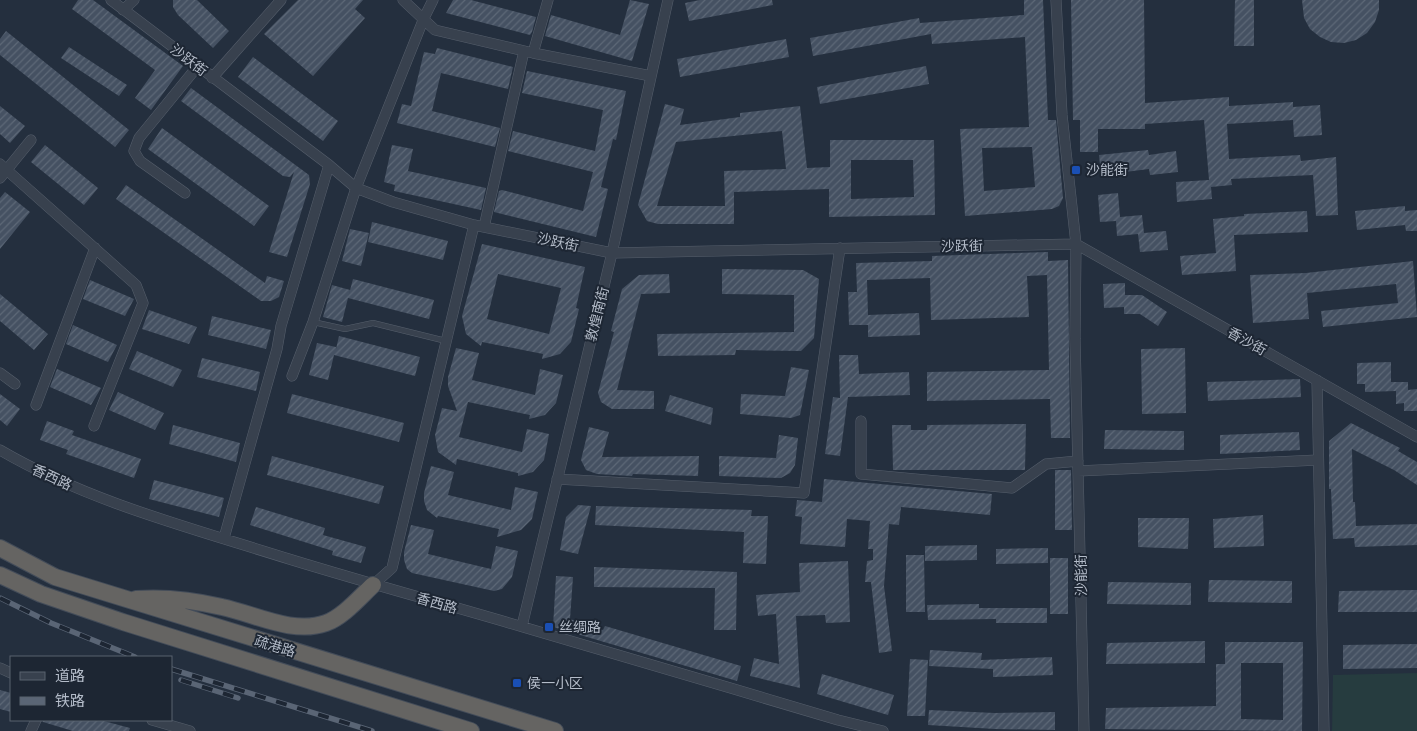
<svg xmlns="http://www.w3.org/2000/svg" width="1417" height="731" font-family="Quicksand,'Noto Sans SC',sans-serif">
<defs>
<pattern id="building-hatch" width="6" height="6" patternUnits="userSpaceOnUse" patternTransform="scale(1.25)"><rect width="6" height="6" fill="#455162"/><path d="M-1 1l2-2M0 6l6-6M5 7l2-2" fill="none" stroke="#5d6877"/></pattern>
</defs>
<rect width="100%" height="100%" fill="#242f3e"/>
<path fill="#263c3f" d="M1417,673V731H1332L1333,675Z"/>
<path fill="url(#building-hatch)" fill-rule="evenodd" d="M78,0H93L183,66L151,110L135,98L155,70L72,9Z
M173,0H197L229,31L213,48L178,15L173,7Z
M298,0H363L355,9L365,18L313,76L264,34Z
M453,0H471L536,17L532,32L530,35L446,13Z
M630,0L649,4L632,61L545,36L551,15L620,35Z
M700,0H772L773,5L689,21L685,3Z
M1024,0H1043L1048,120H1056L1063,198L1059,206L1052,209L965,216L960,129L1029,127L1025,37L932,44L931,34L813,56L810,38L919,18L920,23L1024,15ZM1032,147L1035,187L984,191L982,148Z
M1071,0H1144L1145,103L1229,97V106L1293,102V107L1320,105L1322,135L1294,137L1293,120L1227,124L1229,159L1300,155L1301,161L1336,157L1338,215L1316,216L1313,175L1231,179L1232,185L1211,187L1212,199L1177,202L1176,182L1209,180L1204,120L1145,124V129H1098V152H1080V120H1073Z
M1235,0H1254V46H1234Z
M1302,0H1379V10L1375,22L1367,33L1356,40L1344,43L1331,42L1320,37L1310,29L1304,18Z
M6,31L129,130L115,147L0,55V39Z
M786,39L789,57L680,77L677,59Z
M69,47L127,85L119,96L61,58Z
M437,48L513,67L508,89L441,73L432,111L500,128L495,147L397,123L402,104L411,106L424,52L435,54Z
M253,57L338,121L323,141L238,77Z
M926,66L929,84L820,104L817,87Z
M527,71L626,91L616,140L613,139L601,187L608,189L596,237L494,212L499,191L502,190L583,211L593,172L508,151L513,131L595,151L603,110L522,93Z
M191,88L309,175L310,184L287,257L269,252L294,172L290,177L283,176L181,101Z
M665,104L684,109L680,125L740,117V113L800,106L807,168L830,167V140H934L935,215L829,217V189L734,192V224H658L647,221L638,205ZM782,131L786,169L724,171L725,206H657L676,142ZM851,160H913L914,197L851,199Z
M0,106L25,126L10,143L0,134Z
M162,128L269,206L254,226L148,149Z
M45,145L98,188L84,205L31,162Z
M392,145L413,149L408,171L486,188L481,210L394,191L395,185L384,182Z
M1148,150L1149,155L1176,151L1178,172L1150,175L1149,169L1101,175L1099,155Z
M126,185L265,283L267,276L284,281L279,297L271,301H261L116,199Z
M5,192L30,212L0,249V198Z
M1118,193L1120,217L1142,215L1144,233L1166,231L1168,250L1140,252L1138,234L1117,236L1116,221L1100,222L1098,195Z
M1405,206V211L1417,210V231H1406L1405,225L1357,230L1355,211Z
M1307,211L1308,232L1234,235L1236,271L1182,275L1180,256L1216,253L1213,219L1244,216V214Z
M372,222L448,241L443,260L368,242Z
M350,229L369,233L361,266L342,261Z
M482,244L585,267L576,308L579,309L571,342L560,354L542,359L543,354L482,342L481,346L466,334L462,316ZM498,274L561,288L549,334L487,319Z
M1048,252V261L1068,260L1070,438H1051L1050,399L927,401V372L1049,370L1047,275L1027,276L1029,317L931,320L930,278L867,280L868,315L919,313L920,335L868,337V325H849L848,292H857L856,263L932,261V256Z
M1413,261L1417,317L1323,327L1321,311L1398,303L1396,284L1307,293L1309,319L1253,323L1250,275L1306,273Z
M722,269L803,270L819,279L814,338L801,351L736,350L735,355L658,356L657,334L794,332V295L722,294Z
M669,274L670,293L641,294L617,390L654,391V409H612L601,402L598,393L614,332L611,331L622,289L639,275Z
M353,279L434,300L429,319L348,298Z
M90,280L134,299L125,316L83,299Z
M1125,283V295H1142L1167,312L1158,326L1140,314H1124V307L1104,308L1103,284Z
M332,285L350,290L342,322L323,317Z
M0,294L48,334L34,350L0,321Z
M149,310L197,327L189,344L142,329Z
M212,316L271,330L266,349L208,335Z
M73,325L117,345L108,362L66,344Z
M339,336L420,357L415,376L334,355L328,380L309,375L317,343L336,347V349Z
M456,348L479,353L472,380L535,395L540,369L563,375L556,403L545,415L529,419L530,415L468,402L459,437L522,452L527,429L549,434L544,460L533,472L518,476V473L457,459L456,465L438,452L435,435L442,408L457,411L448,386V377Z
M1185,348L1186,413L1142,414L1141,349Z
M137,351L182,370L173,387L129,369Z
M839,355H858L859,374L909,372L910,395L848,397L840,456L825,454L833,397L840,398Z
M202,358L260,372L256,391L197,377Z
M1391,362V382H1408V390L1417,389V411H1404V403L1396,404V391L1365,392V384H1357V363Z
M791,367L809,370L800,415L791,418L740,414L741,394L785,396Z
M57,369L101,388L91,405L50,387Z
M1300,379L1301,397L1208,401L1207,382Z
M118,392L164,413L155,430L109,410Z
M0,394L20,409L7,426L0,420Z
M292,394L404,423L399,442L287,413Z
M670,395L713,408L711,425L665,411Z
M47,421L74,431L72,435L141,459L134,478L66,454L68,450L40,440Z
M1351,423L1400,448L1398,451L1417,462V485L1394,470L1352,449L1353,502H1355L1356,526L1417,524V545L1355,547L1354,538L1333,539L1331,489H1329V441Z
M1026,424L1025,470H893L892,425H911V430H927V425Z
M173,425L240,443L236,462L169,444Z
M589,427L609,432L602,457L699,456L698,476L633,474L632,476L597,474L586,470L581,460Z
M1105,430L1184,431V450L1104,449Z
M1299,432L1300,450L1220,454V435Z
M779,435L798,438L795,465L790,473L781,478L719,476V456L776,458Z
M272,456L384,486L379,504L267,475Z
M431,466L454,472L448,495L511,510L515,487L538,492L532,519L521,530L497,537L499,529L438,516L437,518L427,510L424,501V493Z
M1055,470H1071L1072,530H1055Z
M824,479L992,494L990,515L901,507L899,525L889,524L884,586L892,651L879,653L871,582H865L867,561L873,560V549H868L870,521L847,519L845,547L800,544L802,517L795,516L797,500L822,502Z
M154,480L224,498L219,517L149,499Z
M578,505L591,506L578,554L560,550L566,517Z
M596,506L752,510L751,516H768L766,564L743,563L744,532L595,525Z
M256,507L325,528L323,535L366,547L361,563L332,555L333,551L250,525Z
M1263,515L1264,546L1214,548L1213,519Z
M1138,518H1189L1188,549L1138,547Z
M411,525L434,530L428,554L491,569L496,546L518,551L512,577L502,589L494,591L412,573L407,569L404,560V552Z
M977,545V560L925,561V546Z
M1048,548V563L996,564V549Z
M906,555H924L925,612H906Z
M1050,558H1068V614H1050Z
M848,561L850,622L826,623L825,615L796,616L800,688L750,676L754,658L779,664L776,614L758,616L756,595L800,592L799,563Z
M594,567L737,572L736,630H714L715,588L594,587Z
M556,576L573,577L570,619L603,630L605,626L741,666L737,681L553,627Z
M1209,580L1292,581V603L1208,602Z
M1108,582L1191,583V605L1107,604Z
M1417,590V612H1338L1339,591Z
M979,604V608H1047V623H996V619L928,620L927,605Z
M1205,641V663L1106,664L1107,643Z
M1225,642H1303L1302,731L1105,729L1106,708L1216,706V664H1225ZM1241,663H1283V720L1241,719Z
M1417,644V668L1343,669V645Z
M930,650L982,653L981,660L1052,657L1053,675L993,677V669L929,666Z
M910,659L928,660L925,716H907Z
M822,674L894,695L888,715L817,694Z
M0,690L11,693V712L0,709Z
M929,710L995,713L1055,712V730L995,729L928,725Z
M43,720H100L130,728L129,731H73L43,722Z"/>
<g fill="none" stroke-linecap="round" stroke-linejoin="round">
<g stroke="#565f6c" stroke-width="6">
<path id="service" d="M313,322L345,329L373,323L446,341"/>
</g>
<g stroke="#565f6c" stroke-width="11">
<path id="minor" d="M111,0L329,165L356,188L393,202L474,225L612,253L1076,244L1417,437
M403,0L435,30L533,53L651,76
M1056,0L1062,115L1076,244L1075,339L1084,731
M123,10L134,0
M533,53L548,0
M212,78L281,0
M0,164L136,285L143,303L94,426
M0,178L31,140
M185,193L140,161L134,151L139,138L197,67
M484,227L524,51
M0,373L15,384
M292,376L313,322L356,188L424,18L433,0
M1317,380L1324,731
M36,405L95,248
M861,421V474L1012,488L1046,464L1078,461
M0,450C89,502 191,528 289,559C367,583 445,604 523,627C628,657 733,689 838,720L883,731
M1078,471L1318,460
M557,479L804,493L840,248
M224,538L277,349L281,326L329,165
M373,585L392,568L474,225
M522,626L612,253L668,0
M0,668L11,673
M152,720L190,731
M31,731L36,720"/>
</g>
<g stroke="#434c59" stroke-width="18">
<path id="trunk" d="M0,548L55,577L555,731
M0,575L41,594L123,622L471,731
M136,599C165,597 193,600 222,607C255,614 293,635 326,623C343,617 360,597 373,585"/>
</g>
<use href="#service" stroke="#38414e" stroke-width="5"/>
<use href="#minor" stroke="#38414e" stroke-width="10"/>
<use href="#trunk" stroke="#656462" stroke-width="16"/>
<g stroke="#5a6575" stroke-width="5.5">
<path id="rail" d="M0,598L51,623L135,657
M171,669L372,731
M181,680L238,698"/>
</g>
<use href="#rail" stroke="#1d2633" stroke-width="4" stroke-dasharray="11" stroke-linecap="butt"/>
</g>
<g fill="#1a4fb4" stroke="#1d2633" stroke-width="2">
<rect x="1071" y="165" width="10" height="10" rx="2.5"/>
<rect x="544" y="622" width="10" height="10" rx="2.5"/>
<rect x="512" y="678" width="10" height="10" rx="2.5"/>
</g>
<g text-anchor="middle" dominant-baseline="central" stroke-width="4" stroke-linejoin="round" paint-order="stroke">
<g font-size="14" fill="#b4bcc9" stroke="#1d2633">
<text transform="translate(189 60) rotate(37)">沙跃街</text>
<text transform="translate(558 242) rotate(12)">沙跃街</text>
<text transform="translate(962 246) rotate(-1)">沙跃街</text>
<text transform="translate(597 314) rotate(-76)">敦煌南街</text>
<text transform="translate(1247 341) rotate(29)">香沙街</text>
<text transform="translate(52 477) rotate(25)">香西路</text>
<text transform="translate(1081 575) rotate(-91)">沙能街</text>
<text transform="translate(437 603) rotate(16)">香西路</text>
<text transform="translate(275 646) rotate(17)">疏港路</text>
</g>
<g font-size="14" fill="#b4bcc9" stroke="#1d2633" text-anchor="start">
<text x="1086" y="170">沙能街</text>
<text x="559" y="627">丝绸路</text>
<text x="527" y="683">侯一小区</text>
</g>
</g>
<rect x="10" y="656" width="162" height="65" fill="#1d2633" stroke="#59626f"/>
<rect x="20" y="672" width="25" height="8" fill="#38414e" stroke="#59626f"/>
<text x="55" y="681" font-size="15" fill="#b4bcc9">道路</text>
<rect x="20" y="697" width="25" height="8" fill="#5a6575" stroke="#59626f"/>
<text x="55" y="706" font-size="15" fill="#b4bcc9">铁路</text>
</svg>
